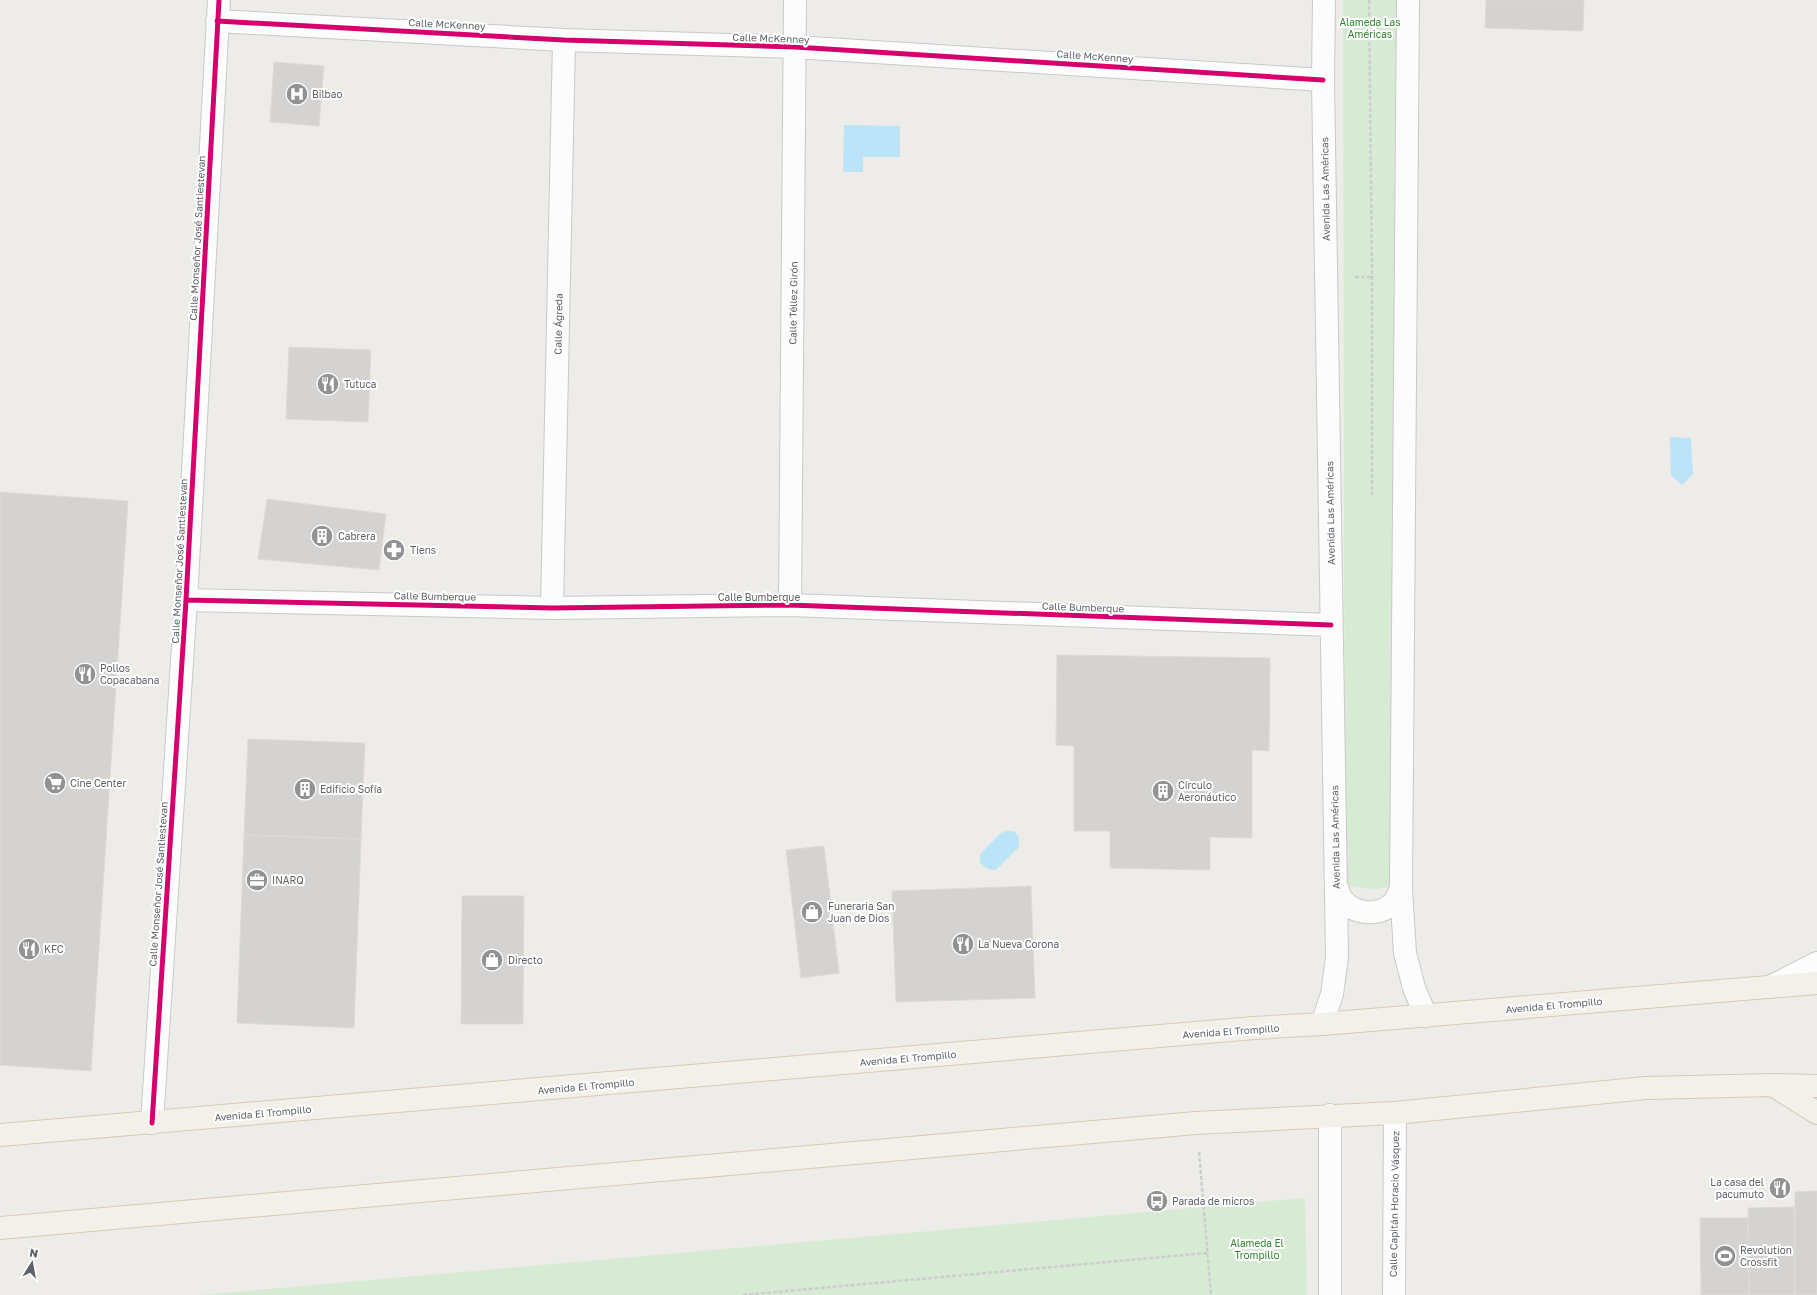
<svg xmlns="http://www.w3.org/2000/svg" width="1817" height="1295" font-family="'Golos Text',sans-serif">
<rect width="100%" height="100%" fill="#eeece8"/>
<path fill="#d7ead3" d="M1343,0H1399L1393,887L1371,889L1345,886Z
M1305,1198L1307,1295H201Z"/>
<path fill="#bce4f8" d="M844,125L900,126V157H863V172H843Z
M1670,437L1691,438L1693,474L1682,485L1671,475Z
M1007,831H1014L1019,837V847L996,870C989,870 985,868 980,862V854L1001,833Z"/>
<path fill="#d4d3d1" stroke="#dedbd7" d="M1486,0H1584L1583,31L1485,28Z
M274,62L324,66L319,126L270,122Z
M289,347L371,350L368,422L286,419Z
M0,492L128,501L91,1071L0,1065Z
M267,499L386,514L379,570L258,559Z
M1057,655L1270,658L1269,751L1252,750V838L1210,837V870L1110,868V831H1074V746L1056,745Z
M248,739L365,743L361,839L244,835Z
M244,835L361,839L354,1028L237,1023Z
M824,846L839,973L801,978L786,850Z
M1031,886L1035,998L896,1002L892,891Z
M462,896H524L523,1024H461Z
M1817,1191V1295H1795V1192Z
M1794,1207L1795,1295H1749L1748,1208Z
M1700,1218H1748L1749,1295H1701Z"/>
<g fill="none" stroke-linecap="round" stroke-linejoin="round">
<g stroke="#c9c9c9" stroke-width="24">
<path id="minor" d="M1408,0L1401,888L1405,953L1414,988L1426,1016
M217,21L564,40L795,47L1323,80
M186,600L552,608L790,605L1331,625
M790,605L795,0
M552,608L564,40
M1336,885C1338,889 1339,895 1342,899C1354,915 1380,917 1394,902C1397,899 1399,892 1401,888
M1770,987L1817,963
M1322,1024L1332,994L1337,957L1323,80L1324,0
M1330,1115V1295
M152,1123L186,600L219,0
M1394,1295L1395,1113"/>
</g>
<g stroke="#d7cab5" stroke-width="24">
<path id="major" d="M1774,1086L1817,1113
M0,1135L1254,1028L1322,1024L1817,983
M0,1228L1196,1123L1395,1113L1646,1088L1773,1085L1817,1086"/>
</g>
<path stroke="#cacfcb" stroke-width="2.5" stroke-dasharray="4 2" stroke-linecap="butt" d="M1369,0L1372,277V495
M1355,277H1374
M1199,1152L1211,1295
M743,1295L1207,1253"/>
<use href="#minor" stroke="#fcfcfc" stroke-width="22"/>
<use href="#major" stroke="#f3f0e9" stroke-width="22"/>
<g stroke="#fff" stroke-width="8">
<path id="cycleway" d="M217,21L564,40L795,47L1323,80
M186,600L552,608L790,605L1331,625
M152,1123L186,600L219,0"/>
</g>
<use href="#cycleway" stroke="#d6006c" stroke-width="5"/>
</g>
<defs>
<g id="hospital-disc" transform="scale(1.15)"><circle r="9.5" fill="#909294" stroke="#fff"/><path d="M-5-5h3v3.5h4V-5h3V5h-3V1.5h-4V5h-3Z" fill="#fff"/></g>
<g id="restaurant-disc" transform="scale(1.15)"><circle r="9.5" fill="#909294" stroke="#fff"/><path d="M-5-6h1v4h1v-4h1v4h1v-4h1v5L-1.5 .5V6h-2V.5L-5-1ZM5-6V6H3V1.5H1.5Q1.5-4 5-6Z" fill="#fff"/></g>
<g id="building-disc" transform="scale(1.15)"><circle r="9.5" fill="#909294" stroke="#fff"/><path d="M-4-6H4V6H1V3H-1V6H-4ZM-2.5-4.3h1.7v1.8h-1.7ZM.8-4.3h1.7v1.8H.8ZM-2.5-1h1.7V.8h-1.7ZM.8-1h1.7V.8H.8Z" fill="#fff"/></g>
<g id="pharmacy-disc" transform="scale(1.15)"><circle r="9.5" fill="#909294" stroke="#fff"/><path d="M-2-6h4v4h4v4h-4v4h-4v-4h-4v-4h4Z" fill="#fff"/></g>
<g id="supermarket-disc" transform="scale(1.15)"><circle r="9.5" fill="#909294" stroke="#fff"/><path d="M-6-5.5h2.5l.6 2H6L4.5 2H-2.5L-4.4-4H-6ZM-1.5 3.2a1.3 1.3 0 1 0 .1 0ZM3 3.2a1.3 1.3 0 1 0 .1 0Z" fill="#fff"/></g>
<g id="office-disc" transform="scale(1.15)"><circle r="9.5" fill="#909294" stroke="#fff"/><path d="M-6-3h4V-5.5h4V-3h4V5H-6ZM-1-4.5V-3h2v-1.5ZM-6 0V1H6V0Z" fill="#fff"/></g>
<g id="shop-disc" transform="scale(1.15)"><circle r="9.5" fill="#909294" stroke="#fff"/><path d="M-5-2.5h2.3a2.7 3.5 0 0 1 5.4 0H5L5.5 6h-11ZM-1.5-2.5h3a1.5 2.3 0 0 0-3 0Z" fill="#fff"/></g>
<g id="bus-disc" transform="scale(1.15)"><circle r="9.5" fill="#909294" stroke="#fff"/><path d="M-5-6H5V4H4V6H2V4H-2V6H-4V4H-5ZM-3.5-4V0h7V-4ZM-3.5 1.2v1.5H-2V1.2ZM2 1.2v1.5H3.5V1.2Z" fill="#fff"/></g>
<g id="stadium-disc" transform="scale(1.15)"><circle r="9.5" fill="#909294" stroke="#fff"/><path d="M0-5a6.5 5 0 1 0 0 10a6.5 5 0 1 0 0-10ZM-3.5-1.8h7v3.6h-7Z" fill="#fff"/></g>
</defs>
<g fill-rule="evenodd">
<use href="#hospital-disc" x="297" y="94"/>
<use href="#restaurant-disc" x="328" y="384"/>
<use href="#building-disc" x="322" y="536"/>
<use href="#pharmacy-disc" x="394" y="550"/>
<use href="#restaurant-disc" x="85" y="674"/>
<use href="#supermarket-disc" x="55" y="783"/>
<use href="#building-disc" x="305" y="789"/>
<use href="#building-disc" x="1163" y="791"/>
<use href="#office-disc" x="257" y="880"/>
<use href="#shop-disc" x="812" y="912"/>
<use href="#restaurant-disc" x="963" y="944"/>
<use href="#restaurant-disc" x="29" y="949"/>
<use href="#shop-disc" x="492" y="960"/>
<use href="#restaurant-disc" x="1780" y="1188"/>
<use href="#bus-disc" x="1157" y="1201"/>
<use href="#stadium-disc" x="1725" y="1256"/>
</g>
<g text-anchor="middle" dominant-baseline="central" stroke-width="4" stroke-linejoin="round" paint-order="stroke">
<g font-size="10" fill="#338330" stroke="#fff">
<text x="1370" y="22">Alameda Las<tspan x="1370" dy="12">Américas</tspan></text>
<text x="1257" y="1243">Alameda El<tspan x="1257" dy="12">Trompillo</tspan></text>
</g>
<g font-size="10" fill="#5d6267" stroke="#fff">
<text transform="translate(447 24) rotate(3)">Calle McKenney</text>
<text transform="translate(771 38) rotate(2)">Calle McKenney</text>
<text transform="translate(1095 56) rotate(4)">Calle McKenney</text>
<text transform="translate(1325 189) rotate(-91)">Avenida Las Américas</text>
<text transform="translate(197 238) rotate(-87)">Calle Monseñor José Santiestevan</text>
<text transform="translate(793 303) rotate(-89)">Calle Téllez Girón</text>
<text transform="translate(558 324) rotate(-89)">Calle Ágreda</text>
<text transform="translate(1330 513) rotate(-91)">Avenida Las Américas</text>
<text transform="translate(179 561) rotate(-87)">Calle Monseñor José Santiestevan</text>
<text transform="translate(435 596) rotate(1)">Calle Bumberque</text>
<text x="759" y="597">Calle Bumberque</text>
<text transform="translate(1083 607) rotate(2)">Calle Bumberque</text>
<text transform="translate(1335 837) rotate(-91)">Avenida Las Américas</text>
<text transform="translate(158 884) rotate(-86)">Calle Monseñor José Santiestevan</text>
<text transform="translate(1554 1005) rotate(-5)">Avenida El Trompillo</text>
<text transform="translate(1231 1031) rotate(-4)">Avenida El Trompillo</text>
<text transform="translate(908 1058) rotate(-5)">Avenida El Trompillo</text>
<text transform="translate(586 1086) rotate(-5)">Avenida El Trompillo</text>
<text transform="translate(263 1113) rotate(-5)">Avenida El Trompillo</text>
<text transform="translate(1394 1204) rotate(-89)">Calle Capitán Horacio Vásquez</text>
</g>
<g font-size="10" fill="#5d6267" stroke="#fff" text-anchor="start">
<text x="312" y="94">Bilbao</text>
<text x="344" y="384">Tutuca</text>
<text x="338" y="536">Cabrera</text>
<text x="410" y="550">Tiens</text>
<text x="100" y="668">Pollos<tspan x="100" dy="12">Copacabana</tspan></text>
<text x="70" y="783">Cine Center</text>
<text x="1178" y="785">Círculo<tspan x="1178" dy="12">Aeronáutico</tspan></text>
<text x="320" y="789">Edificio Sofía</text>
<text x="272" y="880">INARQ</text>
<text x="828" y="906">Funeraria San<tspan x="828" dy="12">Juan de Dios</tspan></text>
<text x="978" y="944">La Nueva Corona</text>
<text x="44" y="949">KFC</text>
<text x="508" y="960">Directo</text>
<text x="1764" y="1182" text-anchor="end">La casa del<tspan x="1764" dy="12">pacumuto</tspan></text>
<text x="1172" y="1201">Parada de micros</text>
<text x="1740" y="1250">Revolution<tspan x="1740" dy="12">Crossfit</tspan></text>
</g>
</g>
<g transform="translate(32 1263) rotate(11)" stroke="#ffffff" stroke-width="3" paint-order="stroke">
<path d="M0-3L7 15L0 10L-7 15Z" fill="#5d6267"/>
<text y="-6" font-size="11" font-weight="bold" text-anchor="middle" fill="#5d6267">N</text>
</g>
</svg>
